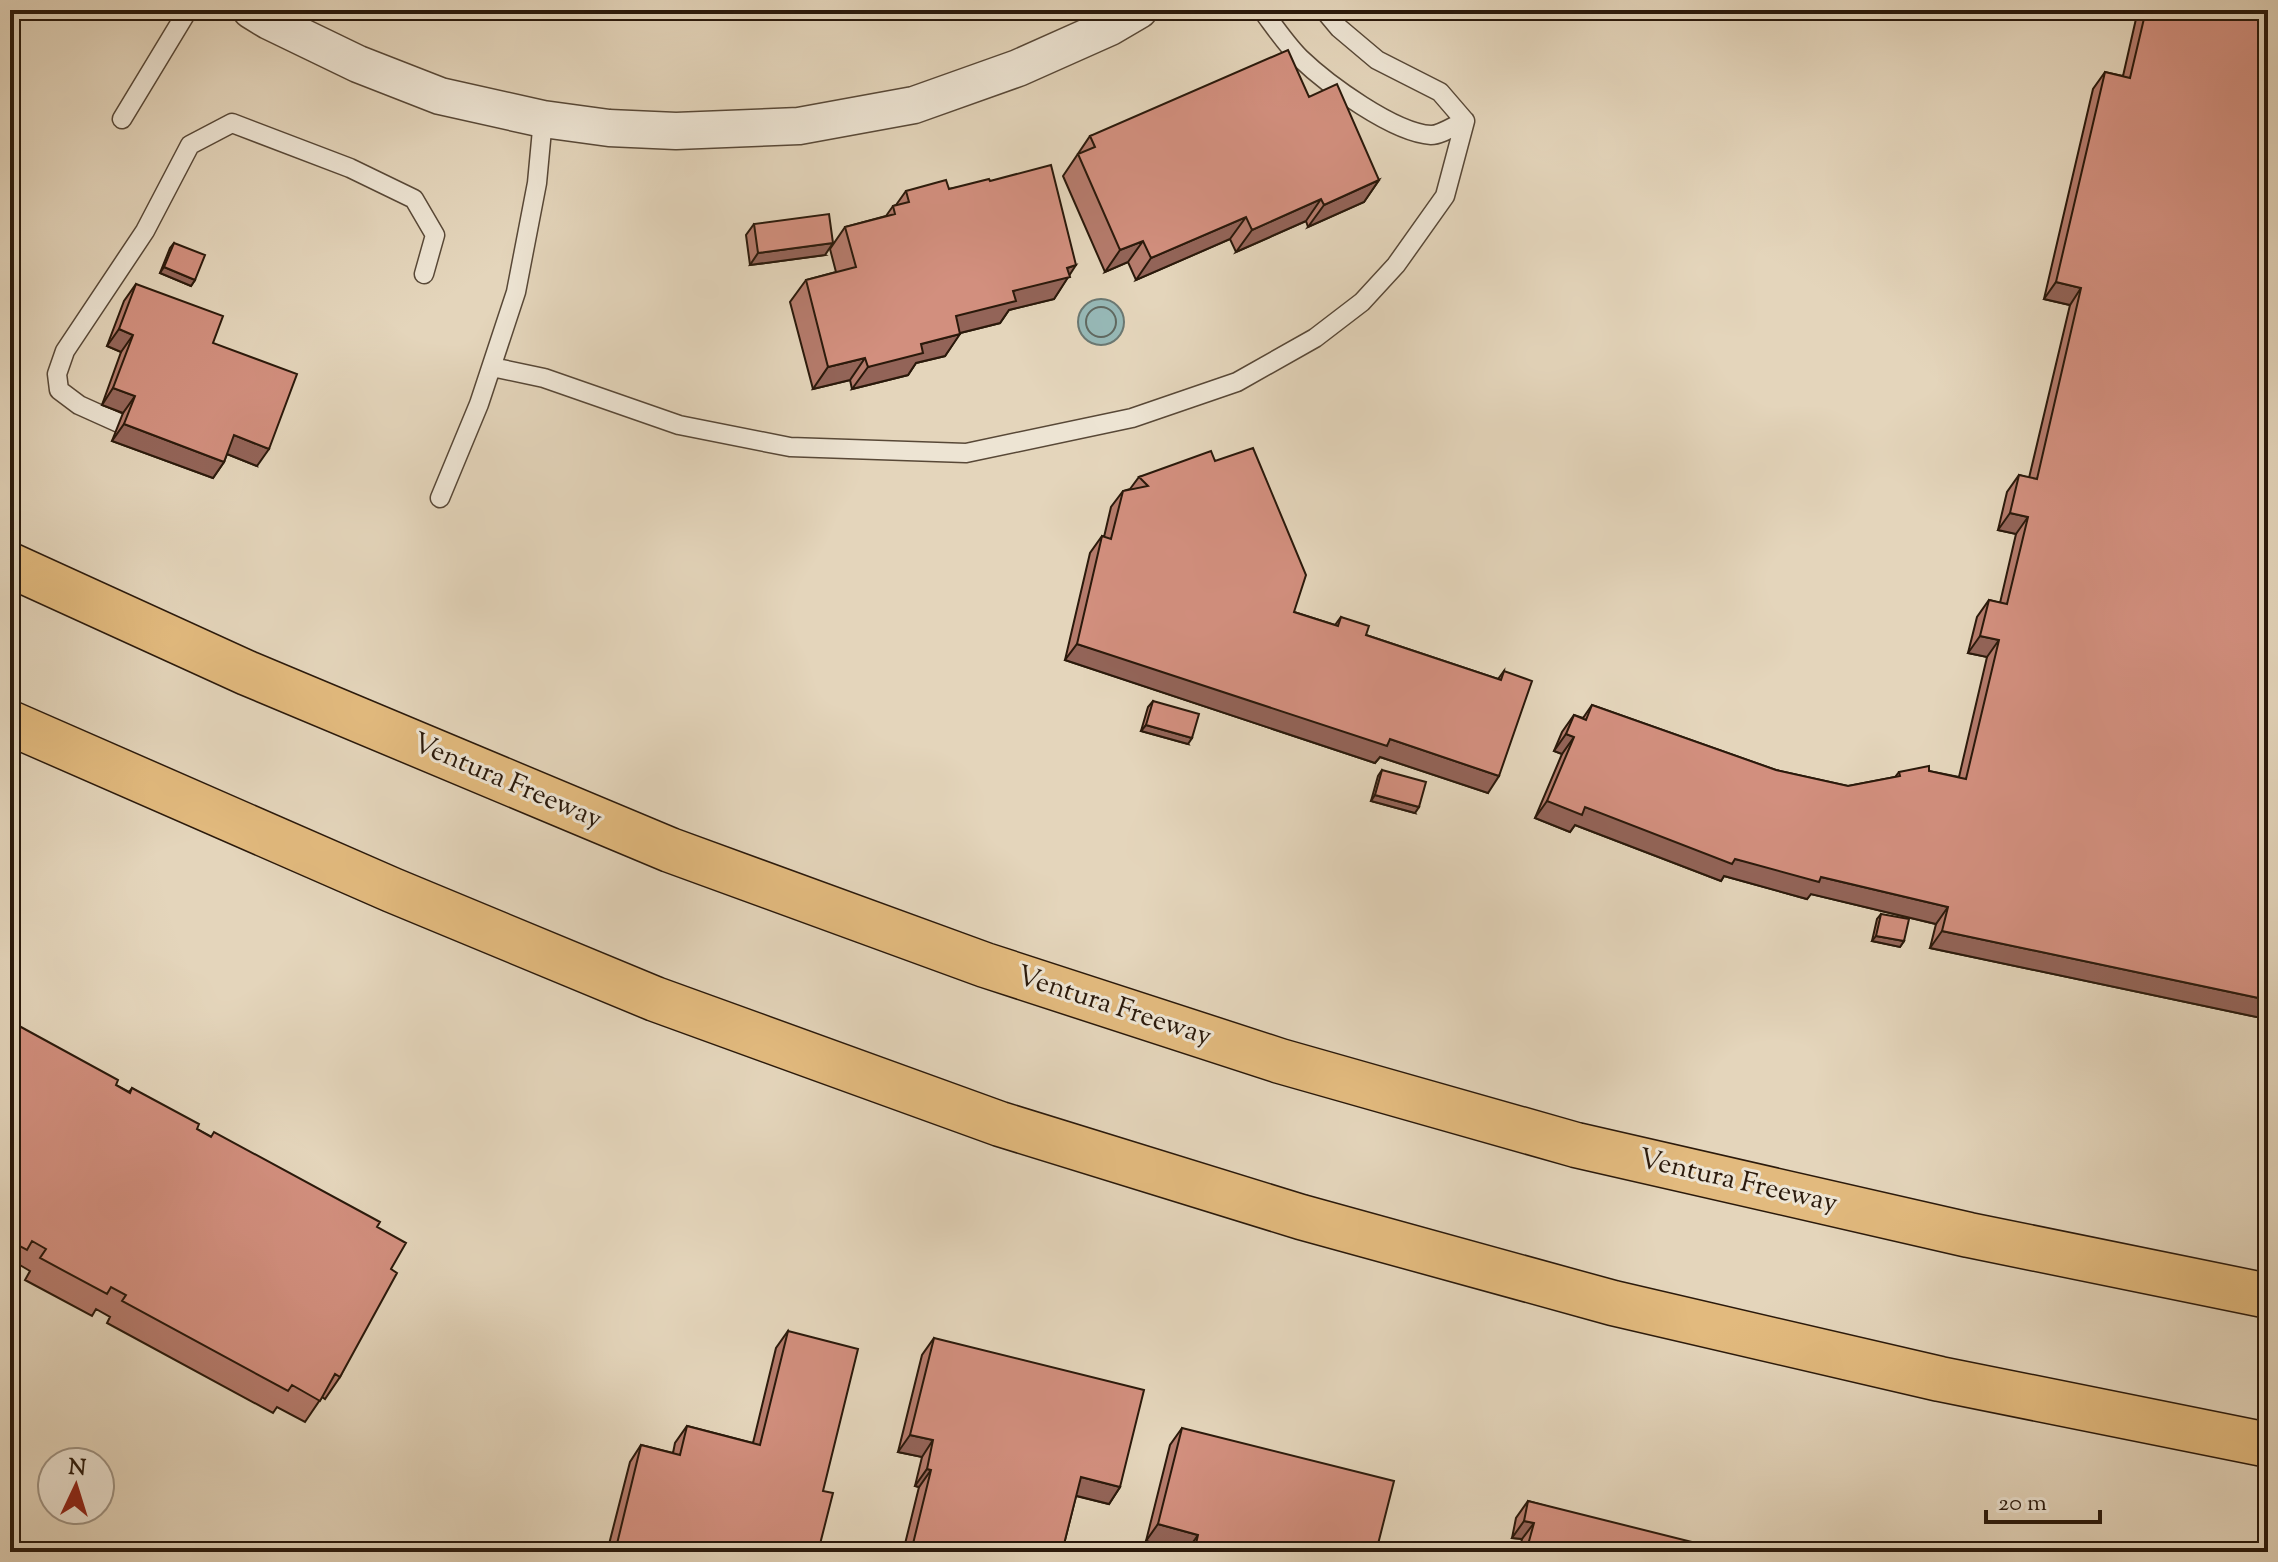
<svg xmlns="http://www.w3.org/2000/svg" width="2278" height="1562" font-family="'Sorts Mill Goudy',serif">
<rect width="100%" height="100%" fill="#e4d5bb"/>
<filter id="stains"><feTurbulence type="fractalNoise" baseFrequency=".0025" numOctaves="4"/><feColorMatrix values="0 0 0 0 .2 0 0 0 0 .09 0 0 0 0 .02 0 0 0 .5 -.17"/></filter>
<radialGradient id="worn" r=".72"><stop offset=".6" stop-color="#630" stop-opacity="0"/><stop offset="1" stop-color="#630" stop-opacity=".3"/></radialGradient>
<path fill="#96b8b6" stroke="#6b7872" stroke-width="2" d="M1078 322a23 23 0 1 1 46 0a23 23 0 1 1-46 0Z"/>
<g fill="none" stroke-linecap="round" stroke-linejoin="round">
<path stroke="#606860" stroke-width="2" d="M1086 322a15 15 0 1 1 30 0a15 15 0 1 1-30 0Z"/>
<g stroke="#584837" stroke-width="21">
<path id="service" d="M1262,10C1274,26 1286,44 1300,58C1327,84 1394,133 1431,135C1441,135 1455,125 1465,121
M1324,10L1339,28L1377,60L1440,92L1465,121
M122,119L188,10
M492,367L544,378L679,425L790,447L966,453L1132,418L1237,382L1315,338L1362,302L1396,265L1445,196L1465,121
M119,423L79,405L59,390L57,374L65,351L145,231L190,145L232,123L350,168L414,199L435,235L424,274
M440,498L479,404L516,292L537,183L543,119"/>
</g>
<g stroke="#584837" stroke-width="39">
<path id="minor" d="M251,10L269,21L358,64L440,96L543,119L609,128L676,131L799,126L914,105L1018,68L1110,27L1139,10"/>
</g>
<g stroke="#2a190b" stroke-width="47">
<path id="motorway" d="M10,565L247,673L670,850L985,965L1280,1061L1576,1145L1969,1235L2268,1296
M10,723L392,890L655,999L1000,1124L1301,1217L1613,1303L1940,1379L2268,1445"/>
</g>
<use href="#service" stroke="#ede4d3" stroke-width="18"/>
<use href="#minor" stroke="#ede4d3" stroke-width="36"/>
<use href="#motorway" stroke="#e2ba7e" stroke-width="44"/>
</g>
<path fill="#b57b6c" stroke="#2a190b" stroke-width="2" d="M2138,10H2268V1017L2266,1019L1930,948L1936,924L1811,894L1807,899L1724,876L1721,881L1575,825L1570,832L1535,818L1562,754L1554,751L1562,732L1574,715L1583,718L1592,705L1776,770L1848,786L1895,777L1899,772L1929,771L1959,777L1987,657L1968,653L1977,617L1989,600L2000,603L2016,534L1998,530L2007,492L2019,475L2029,478L2070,305L2044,299L2093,89L2105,72L2123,76Z
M1309,97L1379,180L1364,202L1308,227L1306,221L1236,252L1230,239L1136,280L1128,262L1105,272L1063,176L1090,136Z
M990,181L1069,275L1054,299L1009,310L1000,323L960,333L945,356L916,363L908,375L852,389L850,380L813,389L790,302L806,280L836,272L830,249L845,227L886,216L893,206L896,205L906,191L949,189Z
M754,224L825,255L750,265L746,235Z
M174,243L195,280L191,286L160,273L170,248Z
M136,284L213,343L257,466L227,454L224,462L213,478L112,441L123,413L102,405L121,352L107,346L124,301Z
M1215,461L1294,612L1335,625L1341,617L1366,635L1498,679L1504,671L1488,793L1380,757L1375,763L1065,660L1090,553L1102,536L1104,537L1111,507L1123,491L1130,489L1139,477Z
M1153,701L1188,744L1141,731L1148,707Z
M1382,770L1415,813L1371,801L1378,776Z
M1881,914L1904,941L1900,947L1872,941L1877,919Z
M10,1021L116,1085L129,1092L132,1088L197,1129L377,1227L391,1269L340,1377L325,1399L322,1397L305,1422L277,1407L273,1413L107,1323L110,1317L96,1309L92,1316L25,1280L30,1271L18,1264L12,1272L10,1271Z
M788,1331L823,1491L818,1552H607L630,1462L641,1445L673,1453L675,1443L687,1426L753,1443L776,1348Z
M934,1338L1120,1487L1109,1504L1076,1496L1062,1552H903L919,1487L915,1486L922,1457L898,1452L922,1355Z
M1182,1428L1376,1552H1186L1146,1541L1170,1445Z
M1528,1501L1711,1552H1519L1522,1539L1512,1538L1516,1518Z"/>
<path fill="#936458" stroke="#2a190b" stroke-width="2" d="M1379,180L1364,202L1308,227L1324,205Z
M1321,199L1306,221L1236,252L1252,230Z
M1246,217L1230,239L1136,280L1151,258Z
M1143,241L1128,262L1105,272L1120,250Z
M833,243L825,255L750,265L758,253Z
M1076,265L1054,299L1009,310L1000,323L940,338L956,316L1067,268Z
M164,267L195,280L191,286L160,273Z
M2056,282L2081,288L2070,305L2044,299Z
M119,329L133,335L121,352L107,346Z
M960,334L945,356L916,363L908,375L852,389L868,367L921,344Z
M865,358L850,380L813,389L828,367Z
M113,388L135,396L123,413L102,405Z
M124,424L224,462L213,478L112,441Z
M234,435L269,449L257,466L222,452Z
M2010,513L2028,517L2016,534L1998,530Z
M1980,636L1999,640L1987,657L1968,653Z
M1077,644L1390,739L1499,776L1488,793L1380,757L1375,763L1065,660Z
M1146,725L1192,738L1188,744L1141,731Z
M1566,734L1574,737L1562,754L1554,751Z
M1375,795L1419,807L1415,813L1371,801Z
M1547,801L1585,807L1735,859L1821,877L1948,907L1936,924L1811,894L1807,899L1724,876L1721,881L1575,825L1570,832L1535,818Z
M1942,931L2268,1000V1017L2266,1019L1930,948Z
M1876,936L1904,941L1900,947L1872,941Z
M910,1435L933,1440L922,1457L898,1452Z
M927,1469L931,1470L919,1487L915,1486Z
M1081,1477L1120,1487L1109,1504L1069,1494Z
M1524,1521L1534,1523L1522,1539L1512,1538Z
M1158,1524L1198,1535L1186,1552L1146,1541Z"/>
<path fill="#d28f7e" stroke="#2a190b" stroke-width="2" d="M2146,10H2268V1000L1942,931L1948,907L1821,877L1819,882L1735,859L1732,864L1585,807L1582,815L1547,801L1574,737L1566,734L1574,715L1586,720L1592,705L1776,770L1848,786L1900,776L1899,772L1929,766V771L1966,779L1999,640L1980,636L1989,600L2007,604L2028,517L2010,513L2019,475L2037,479L2081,288L2056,282L2105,72L2130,78Z
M1288,50L1309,97L1337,84L1379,180L1324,205L1321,199L1252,230L1246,217L1151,258L1143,241L1120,250L1078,154L1095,147L1090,136Z
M1051,165L1076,265L1067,268L1070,277L1013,291L1016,301L956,316L960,334L921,344L923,353L868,367L865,358L828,367L806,280L856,267L845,227L895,214L893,206L909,202L906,191L946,180L949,189L989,179L990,181Z
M829,214L833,243L758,253L754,224Z
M174,243L205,255L195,280L164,267Z
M136,284L223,316L213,343L297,374L269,449L234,435L224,462L124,424L135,396L113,388L133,335L119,329Z
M1253,448L1306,575L1294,612L1338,626L1341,617L1369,626L1366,635L1501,680L1504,671L1532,681L1499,776L1390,739L1387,746L1077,644L1102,536L1111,539L1123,491L1148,486L1139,477L1211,451L1215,461Z
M1153,701L1199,714L1192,738L1146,725Z
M1382,770L1426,782L1419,807L1375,795Z
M1881,914L1909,919L1904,941L1876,936Z
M10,1021L118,1080L116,1085L130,1093L132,1088L199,1124L197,1129L211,1137L214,1132L380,1222L377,1227L406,1243L391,1269L397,1273L340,1377L335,1374L320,1401L292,1385L288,1391L122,1301L126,1295L111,1287L107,1294L40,1258L46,1249L32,1241L27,1250L10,1241Z
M788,1331L858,1349L823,1491L833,1493L818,1552H615L641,1445L680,1455L687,1426L760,1445Z
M934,1338L1144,1390L1120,1487L1081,1477L1062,1552H911L931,1470L927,1469L933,1440L910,1435Z
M1182,1428L1394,1481L1376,1552H1194L1198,1535L1158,1524Z
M1528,1501L1712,1547L1711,1552H1526L1534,1523L1524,1521Z"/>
<g text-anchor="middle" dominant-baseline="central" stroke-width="6" stroke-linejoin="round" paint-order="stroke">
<g font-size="28" fill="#2a190b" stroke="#ede4d3">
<text transform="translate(507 782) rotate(23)">Ventura Freeway</text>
<text transform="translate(1114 1007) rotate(18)">Ventura Freeway</text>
<text transform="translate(1738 1182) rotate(13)">Ventura Freeway</text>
</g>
</g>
<rect width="2278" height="1562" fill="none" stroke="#e4d5bb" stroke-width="40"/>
<rect x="12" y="12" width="2254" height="1538" fill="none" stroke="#2a190b" stroke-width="4"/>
<rect x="20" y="20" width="2238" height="1522" fill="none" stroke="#2a190b" stroke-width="2"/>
<g transform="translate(76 1486) rotate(4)"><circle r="38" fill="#ede4d3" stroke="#9f9383" stroke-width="2"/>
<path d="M0-6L14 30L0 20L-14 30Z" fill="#8f2418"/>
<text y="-12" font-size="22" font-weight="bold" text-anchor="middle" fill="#2a190b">N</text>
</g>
<path d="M1986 1510v12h114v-12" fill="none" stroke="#2a190b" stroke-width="4"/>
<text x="1998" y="1510" font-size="24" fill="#2a190b" stroke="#ede4d3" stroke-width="6" paint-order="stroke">20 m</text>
<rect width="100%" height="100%" filter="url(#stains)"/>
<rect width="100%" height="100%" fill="url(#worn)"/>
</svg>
